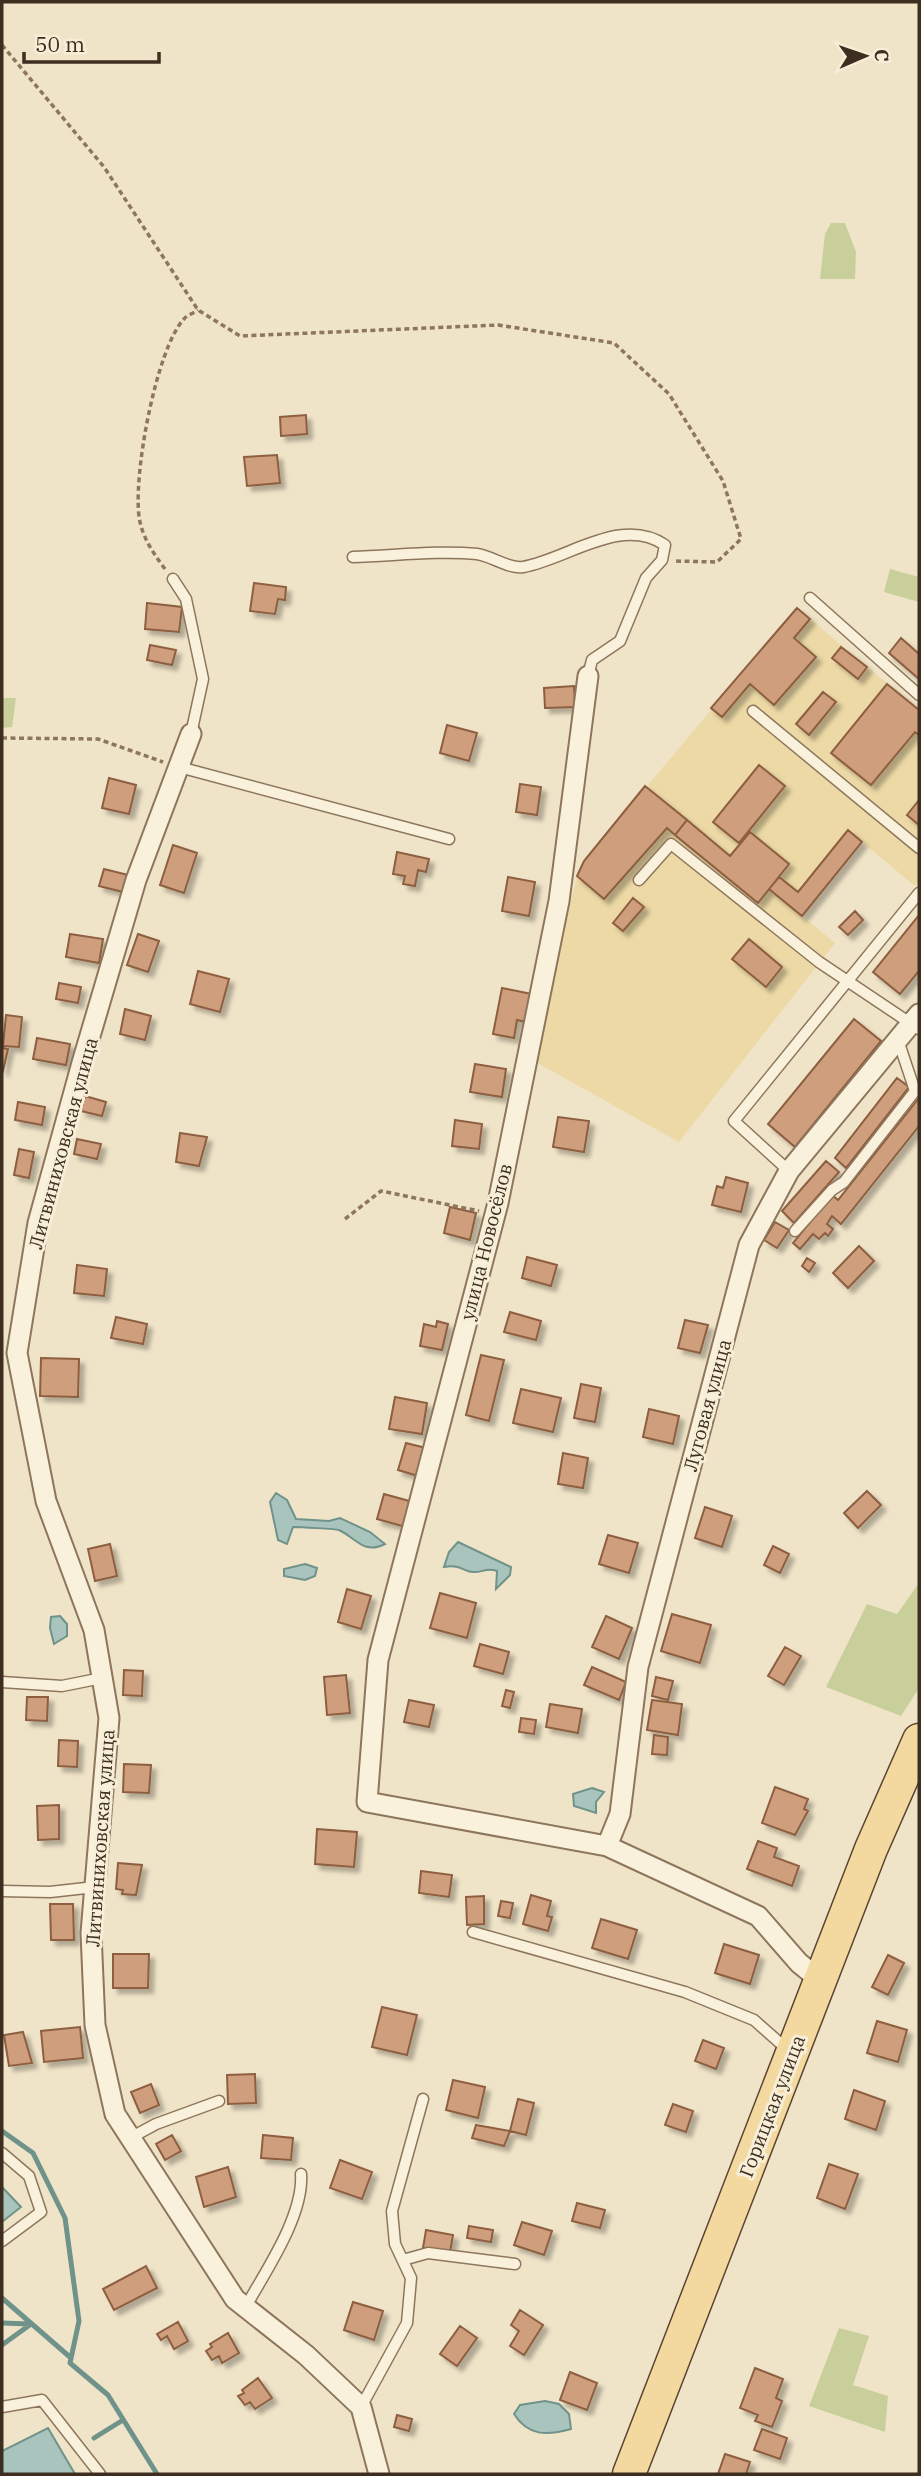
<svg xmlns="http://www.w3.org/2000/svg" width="921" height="2476" font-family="'IBM Plex Serif',serif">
<defs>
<filter id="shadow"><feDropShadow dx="5" dy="5" stdDeviation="2" flood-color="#0004"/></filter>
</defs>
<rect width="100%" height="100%" fill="#f0e4c8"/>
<path fill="#c9cf9b" d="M831,223H845L856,252L855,279H820L825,234Z
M890,569L919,577V602L884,592Z
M2,698H16L12,727L2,728Z
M919,1583V1688L901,1716L826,1687L867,1604L897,1614Z
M839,2328L869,2336L853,2385L888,2396L885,2432L809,2406Z"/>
<path fill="#ecd9a5" d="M797,608L919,710V881L915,886L862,842L802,916L835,943L679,1142L534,1061L577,876L584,861Z"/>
<path fill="#a9c4bc" stroke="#6f938a" stroke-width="2" d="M276,1493L287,1500L296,1519L329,1521L340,1518L370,1532L385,1544C364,1555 356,1538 339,1530C335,1529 300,1527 293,1527L287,1544L278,1540L270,1502Z
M458,1542L511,1567L510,1575L496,1589L497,1571C486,1567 482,1573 473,1572C464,1572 461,1564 444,1567L449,1552Z
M305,1564L317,1568L315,1576L305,1580L284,1576V1569Z
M60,1616L67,1624V1636L54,1644L50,1628L51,1617Z
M592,1788L604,1792L596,1802V1813L574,1806L573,1794Z
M2,2187L21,2207L2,2222Z
M545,2401L559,2404L569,2414L571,2429C547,2436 528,2436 514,2414L520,2405Z
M48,2428L75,2474H2V2451Z"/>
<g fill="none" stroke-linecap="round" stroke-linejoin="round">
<path stroke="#6f938a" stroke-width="5" d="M2,2131L33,2153L65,2218L79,2321L70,2363L108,2395L157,2474
M2,2298L71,2358
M2,2323L30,2324
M2,2345L31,2324
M94,2438L123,2420"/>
</g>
<path fill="#cf9f7d" stroke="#8d5f41" stroke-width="2" filter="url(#shadow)" d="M306,415L307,434L281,436L280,417Z
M277,455L280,483L247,486L244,457Z
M254,583L286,587L285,600L278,599L275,614L250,611Z
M147,603L182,607L179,632L145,629Z
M797,608L810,619L794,638L816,657L774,705L750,684L722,717L711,708Z
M901,638L919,654V679L889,653Z
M150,645L176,650L172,665L147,660Z
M841,647L867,667L858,679L832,658Z
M887,684L919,710V735L915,732L871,785L831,753Z
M574,686L575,707L545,708L544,688Z
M823,692L836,702L809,735L796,724Z
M447,725L477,733L469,761L440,753Z
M759,765L785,786L739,843L713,822Z
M109,778L136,785L129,814L102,808Z
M520,784L541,787L537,815L516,812Z
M645,786L687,820L675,835L667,828L604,899L577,876L584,861Z
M919,800V825L907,815Z
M687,820L730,856L750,832L789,864L758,903L675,835Z
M848,830L862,842L802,916L769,889L779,877L798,892Z
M173,845L197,853L184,893L160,885Z
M397,852L429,859L426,872L418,870L415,886L403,884L405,876L393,874Z
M104,869L128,875L123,892L99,886Z
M508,877L535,882L529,916L502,911Z
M633,898L644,907L623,931L613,923Z
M855,911L863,920L848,935L839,927Z
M919,915V971L900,994L873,972Z
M70,934L103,939L99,963L66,957Z
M138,934L159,941L148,972L127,965Z
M749,939L782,967L766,987L732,959Z
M198,971L229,979L220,1012L190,1004Z
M59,983L81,987L78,1003L56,999Z
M502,988L532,994L526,1022L517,1020L514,1038L493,1034Z
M125,1009L151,1016L145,1040L120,1034Z
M6,1015L22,1017L19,1047L3,1046Z
M854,1019L881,1041L795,1147L768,1124Z
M37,1038L70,1044L66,1065L33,1059Z
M2,1048L8,1049L3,1071L2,1070Z
M475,1064L506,1069L502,1097L470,1092Z
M897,1078L909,1087L846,1168L835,1158Z
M85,1096L106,1102L102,1116L81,1111Z
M919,1098V1126L841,1224L832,1216L827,1224L833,1229L828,1236L825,1233L819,1239L813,1234L800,1249L793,1243L832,1195L838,1200Z
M18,1102L45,1107L42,1125L15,1120Z
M558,1117L589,1121L584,1152L553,1147Z
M455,1120L482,1124L479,1149L452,1146Z
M180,1133L207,1137L199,1166L176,1162Z
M77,1139L101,1144L97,1159L74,1154Z
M19,1149L34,1152L29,1178L14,1175Z
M826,1161L839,1172L794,1223L782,1211Z
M726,1177L748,1183L741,1212L712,1205L717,1186L723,1188Z
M450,1207L476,1213L470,1240L444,1233Z
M775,1222L789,1230L777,1248L764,1240Z
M859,1246L874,1261L848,1288L833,1273Z
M527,1257L557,1265L551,1286L522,1278Z
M807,1258L815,1263L809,1272L802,1266Z
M77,1265L107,1269L104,1296L74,1293Z
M510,1312L541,1321L536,1340L504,1332Z
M116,1317L147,1324L143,1344L111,1338Z
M685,1320L708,1325L700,1353L678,1348Z
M437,1321L448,1324L442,1350L420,1346L424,1324L436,1327Z
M481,1355L504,1360L489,1421L466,1415Z
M41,1358L79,1359L78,1397L40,1396Z
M581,1384L601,1388L595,1422L574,1418Z
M521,1389L561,1398L553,1432L513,1423Z
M395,1397L427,1403L422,1434L389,1429Z
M649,1409L679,1416L673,1444L643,1437Z
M406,1443L426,1448L418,1476L398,1470Z
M563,1453L588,1458L583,1488L558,1484Z
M867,1491L881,1505L858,1528L844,1513Z
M384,1494L413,1502L406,1527L377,1519Z
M705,1507L732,1516L722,1547L695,1538Z
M608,1535L638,1543L629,1573L599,1564Z
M110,1544L117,1576L95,1581L88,1549Z
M773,1546L789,1554L780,1573L764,1565Z
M347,1589L371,1596L361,1629L338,1622Z
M440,1593L476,1603L467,1638L430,1628Z
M672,1614L711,1625L700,1663L661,1651Z
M606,1616L632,1628L619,1659L592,1647Z
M480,1644L509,1652L503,1674L474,1666Z
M785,1647L801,1656L784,1685L768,1676Z
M592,1667L626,1682L619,1700L584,1685Z
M124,1670L143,1671L142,1696L123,1695Z
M346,1675L350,1713L327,1715L324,1677Z
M656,1677L673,1681L668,1700L652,1696Z
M506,1690L514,1692L510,1708L502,1706Z
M27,1697H48L47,1721L26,1720Z
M409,1700L434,1705L429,1727L404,1722Z
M652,1700L682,1704L678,1735L647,1730Z
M550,1704L582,1709L578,1733L546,1727Z
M521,1718L536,1720L534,1734L519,1732Z
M654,1735L668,1737L667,1755L652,1754Z
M59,1740L78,1741L77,1767L58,1766Z
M124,1764L151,1765L149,1793L123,1792Z
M775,1787L808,1799L804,1809L808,1811L795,1835L762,1823Z
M59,1805V1839L38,1840L37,1806Z
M317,1829L357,1832L354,1867L315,1864Z
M758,1841L777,1848L774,1857L799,1866L792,1886L747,1869Z
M118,1863L142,1865L136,1895L122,1894L123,1890L116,1889Z
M421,1871L452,1875L449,1897L419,1893Z
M531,1895L551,1901L547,1916L552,1917L548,1931L523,1924Z
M484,1896V1924L467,1925L466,1897Z
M501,1901L513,1903L510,1918L498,1916Z
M50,1904H73L74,1940H51Z
M601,1919L637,1930L628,1959L592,1948Z
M724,1944L759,1955L750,1984L715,1973Z
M113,1954H149L148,1988H113Z
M888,1955L904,1963L888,1995L872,1987Z
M382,2007L417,2015L407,2055L372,2047Z
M877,2021L907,2030L898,2062L867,2053Z
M80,2027L83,2058L44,2062L41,2031Z
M23,2032L32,2063L9,2066L4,2035Z
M703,2040L724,2048L716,2069L695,2061Z
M255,2074L256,2103L228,2104L227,2075Z
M453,2080L485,2087L478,2118L446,2110Z
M151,2084L159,2105L140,2113L131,2092Z
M854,2090L885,2101L876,2130L845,2119Z
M518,2099L534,2103L526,2135L510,2131Z
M673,2104L693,2111L686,2132L665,2125Z
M476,2125L510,2131L504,2146L472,2138Z
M172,2135L181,2151L165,2160L156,2144Z
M263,2135L293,2138L291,2160L261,2158Z
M340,2160L372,2172L362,2199L330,2188Z
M829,2164L858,2174L845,2209L817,2198Z
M228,2167L236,2197L204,2207L196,2177Z
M577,2203L605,2210L600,2228L572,2221Z
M522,2222L552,2231L544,2255L514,2245Z
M469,2226L493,2230L491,2242L467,2238Z
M426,2230L453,2235L450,2252L423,2248Z
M146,2266L157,2288L114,2310L103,2289Z
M353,2302L383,2311L374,2340L344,2330Z
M520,2310L543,2325L524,2355L510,2346L519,2331L511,2325Z
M178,2322L188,2341L174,2349L167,2336L161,2340L157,2334Z
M460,2326L477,2338L457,2366L440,2354Z
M228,2333L239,2353L222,2363L219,2356L212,2360L206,2351L212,2347L210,2344Z
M755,2368L783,2379L776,2398L782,2401L772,2427L755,2421L758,2415L740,2408Z
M570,2372L597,2383L587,2410L560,2400Z
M258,2378L272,2398L255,2409L250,2402L245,2405L238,2396L244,2393L242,2390Z
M397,2415L412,2419L409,2431L394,2427Z
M762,2429L787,2438L780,2459L754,2450Z
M725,2454L750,2462L746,2474H718Z"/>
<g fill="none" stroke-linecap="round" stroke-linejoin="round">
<g stroke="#8d765c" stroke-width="13">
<path id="lane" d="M353,557C392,556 439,550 477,554C492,556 508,569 523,567C568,559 621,515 665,545L662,560L646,578L620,641L592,660L588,676
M173,579L186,599L203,679L191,734
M810,598L919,695
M753,711L919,848
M179,767L449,839
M639,880L671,844L819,962L919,1029
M789,1171L734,1121L919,893
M795,1231L832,1190L844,1182L915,1091L898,1040
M2,1682L62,1686L102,1678
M2,1891L50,1892L95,1887
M473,1932L685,1992L754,2020L789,2051
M130,2138L156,2124L219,2101
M2,2153L29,2176L41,2212L2,2241
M403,2260L428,2253L515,2264
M245,2308C265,2272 304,2216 301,2174
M2,2407L42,2400L100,2474
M361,2407L407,2323L411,2278L395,2244L392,2211L423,2099"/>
</g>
<g stroke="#8d765c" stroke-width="23">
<path id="street" d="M588,676L559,901L498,1203L378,1660L367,1802L607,1846L758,1916L799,1963L820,1980
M191,734L136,880L82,1063L38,1223L17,1353L46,1501L94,1630L109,1718L91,1933L95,2025L115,2114L235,2299L306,2355L361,2407L379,2474
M607,1846L620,1814L638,1667L749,1245L789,1171L919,1014"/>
</g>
<g stroke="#5b4430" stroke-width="35">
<path id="primary" d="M629,2474L871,1849L919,1740"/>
</g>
<path stroke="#8d765c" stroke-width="3.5" stroke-dasharray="5 3.5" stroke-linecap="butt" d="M2,45L104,167L198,310L240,336L498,325L614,343L669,394L723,481L741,539L717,562L674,561
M165,569C154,554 144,540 140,522C131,483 156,348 184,319C187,315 194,313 198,310
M2,738L98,739L163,762
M345,1219L381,1191L479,1211"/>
<use href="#lane" stroke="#faf1dc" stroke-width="10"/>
<use href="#street" stroke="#faf1dc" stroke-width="19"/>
<use href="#primary" stroke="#f3d9a0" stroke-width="32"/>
</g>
<g text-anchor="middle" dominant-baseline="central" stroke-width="6" stroke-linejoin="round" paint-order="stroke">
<g font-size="19" fill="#3d2e20" stroke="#f7eed8">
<text transform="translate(63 1143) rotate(-75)">Литвиниховская улица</text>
<text transform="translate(486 1242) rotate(-76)">улица Новосёлов</text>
<text transform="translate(707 1405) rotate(-75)">Луговая улица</text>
<text transform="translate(100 1838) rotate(-86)">Литвиниховская улица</text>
<text transform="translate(772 2106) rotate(-69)">Горицкая улица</text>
</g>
</g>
<rect width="921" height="2476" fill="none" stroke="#3d2e20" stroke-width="7"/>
<g transform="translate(865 56) rotate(88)" stroke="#f7eed8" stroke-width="5" paint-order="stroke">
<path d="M0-5L12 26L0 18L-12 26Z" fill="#3d2e20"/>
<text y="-10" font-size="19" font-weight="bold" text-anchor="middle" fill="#3d2e20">С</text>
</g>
<path d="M24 52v10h135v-10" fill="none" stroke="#3d2e20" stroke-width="3.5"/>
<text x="35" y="52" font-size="21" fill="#3d2e20" stroke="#f7eed8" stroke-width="5" paint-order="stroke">50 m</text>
</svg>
